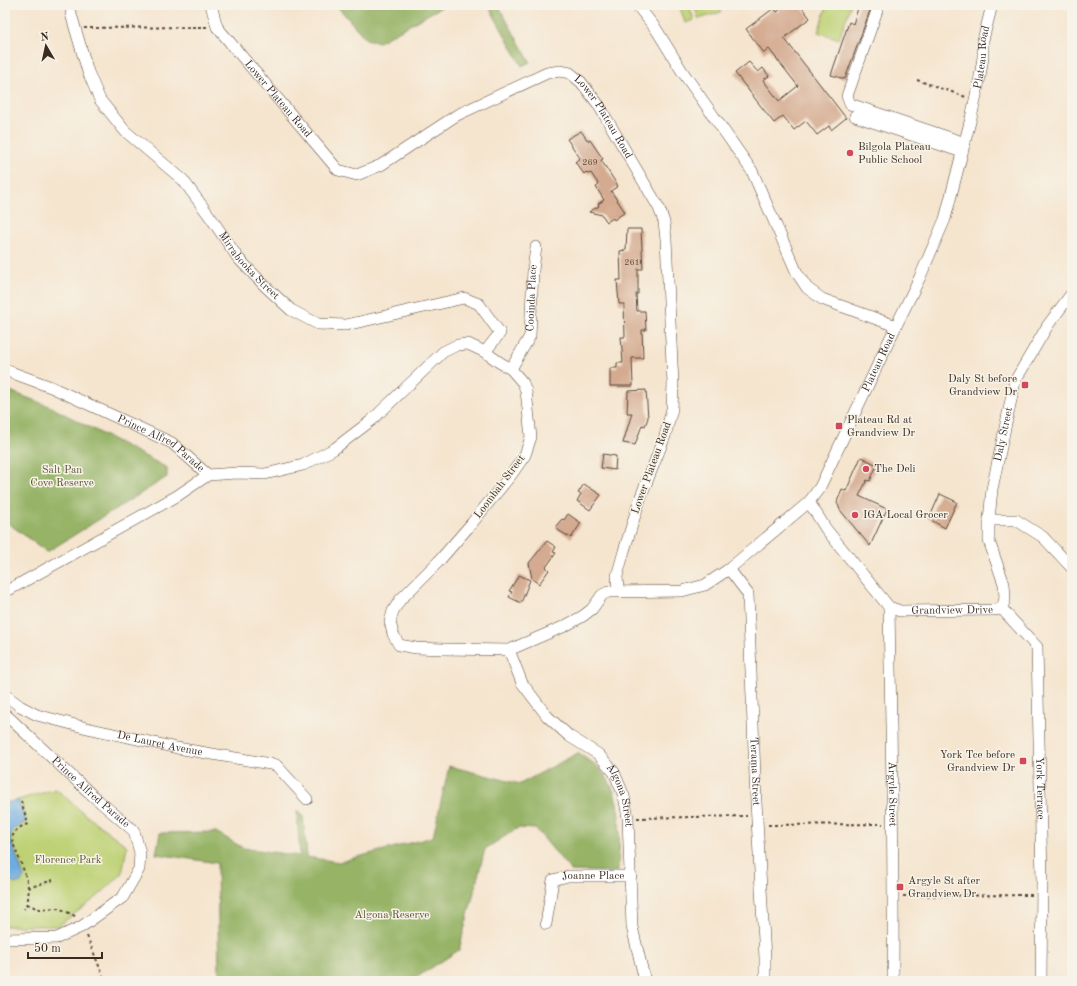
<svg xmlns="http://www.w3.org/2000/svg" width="1077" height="986" font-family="'Old Standard TT',serif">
<rect width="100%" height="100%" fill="#f7f3e8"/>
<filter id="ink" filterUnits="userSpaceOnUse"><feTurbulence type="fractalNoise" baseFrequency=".025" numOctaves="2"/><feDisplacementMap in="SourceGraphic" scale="8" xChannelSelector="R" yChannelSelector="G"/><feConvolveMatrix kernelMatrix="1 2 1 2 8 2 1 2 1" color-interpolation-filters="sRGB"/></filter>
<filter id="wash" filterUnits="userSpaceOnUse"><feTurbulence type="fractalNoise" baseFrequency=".012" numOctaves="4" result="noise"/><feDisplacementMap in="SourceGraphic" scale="16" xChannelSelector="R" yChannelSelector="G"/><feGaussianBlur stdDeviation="0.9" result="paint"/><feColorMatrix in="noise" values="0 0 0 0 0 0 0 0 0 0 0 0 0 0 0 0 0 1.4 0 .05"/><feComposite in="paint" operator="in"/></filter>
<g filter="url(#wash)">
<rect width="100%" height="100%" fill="#f5e5cf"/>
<path fill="#bed175" stroke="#7c7e4a" d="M679,5H689L694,20L685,23Z
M694,5H719L721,12L699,19Z
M827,5H851L839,39L818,32Z
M56,789L88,817L127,846L122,874L97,897L58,926H5V875H8C9,866 8,838 13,831C16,826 21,825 26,822L18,800Z"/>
<path fill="#96b366" stroke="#686e42" d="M336,5H445L379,42L366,39Z
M488,5H498L530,62L522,66Z
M5,389L51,407L167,468V477L47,552L5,521Z
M578,753C583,757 588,760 593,763C627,790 619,834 618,872L571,871L536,829L518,828L485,849L459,950L411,981H219L217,863L156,854L160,833L216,832L243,848L300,856L297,810L303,817L307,857L339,862L433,837L449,766L520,784Z"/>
<path fill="#6eabdf" stroke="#546a7e" d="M18,800L26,822C18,826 12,829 10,838L24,877L21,882L14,884L10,880L8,875H5V803Z"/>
<g id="blocks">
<path fill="#d4aa90" d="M786,5H800L810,18L784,38L846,118L831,130L829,126L817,135L806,121L794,130L783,116L774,123L735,73L749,62L758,72L763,68L769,76L763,80L779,101L798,86L769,49L764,53L746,29L774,8L777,12Z
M859,5H872L845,79L831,75L849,22L853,24Z
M581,131L588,141L590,140L603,159L601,160L618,186L611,191L625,212L614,220L613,218L607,222L602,215L589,212L599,206L598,204L604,200L596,187L599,185L591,173L588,174L586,172L584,174L575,162L580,158L567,139Z
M627,229H641L643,269H638V294H636L637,311H645L646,330H642L643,358H632L633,386H610V368H617V363H623L621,337H625L624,304H619L617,280H621L620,251L626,250Z
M646,390L648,418L645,426L642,425L635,445L623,443L632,413H627L628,391Z
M603,454L616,456L615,470L601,468Z
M861,457L877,465L870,481L867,480L859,496L887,509L870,546L840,510L837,502L842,489L846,491Z
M584,484L601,495L590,510L577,501L581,494L578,493Z
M940,494L957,502L945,528L929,519Z
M568,514L581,523L571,538L558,530L556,526L562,519L564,520Z
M547,541L556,547L553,552L556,553L546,567L549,570L539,584L532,579L529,563Z
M519,575L530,580L521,603L509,597L512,592L509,591Z"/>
</g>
</g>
<g filter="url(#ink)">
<use href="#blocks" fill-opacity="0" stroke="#574639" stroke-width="1"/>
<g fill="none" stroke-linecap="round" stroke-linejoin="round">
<g stroke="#574639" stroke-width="12">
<g id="minor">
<path id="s1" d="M211,5L217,27L338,170L357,175L381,165L457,115L547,73L560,71L570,73L581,82L598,104L659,208L664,222L666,239L673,384L672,409L665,436L640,499L624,551L617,576L618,591"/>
<path d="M637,5L656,29L682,71L752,171L797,273L807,288L822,299L896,326"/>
<path d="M879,5L847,96L850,104L965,143"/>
<path id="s2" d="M71,14L88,72L100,100L125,131L183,180L211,218L238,258L265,286L291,310L318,324L346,325L464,298L479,304L500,333L485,352"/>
<path d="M855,116L962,152"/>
<path id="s3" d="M511,369L530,336L533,270L536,247"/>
<path id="s4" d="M5,370L51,387L172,443L208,475"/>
<path id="s5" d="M809,502L826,529L889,607L900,611L993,610L1002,609"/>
<path d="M989,520H1016L1043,537L1072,568"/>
<path id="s6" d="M729,569L748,594L756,802L765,958V981"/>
<path id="s7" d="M5,592L177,496L208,475L236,473L265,474L303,465L334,449L372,420L443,352L457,345L468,344L485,352L499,362L511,369L523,383L526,391L531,437L525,455L511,475L472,523L439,561L400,600L393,611L390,622L393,634L399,645L416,648L444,649L509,650L565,626L583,616L592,609L602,595L608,592L682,591L705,585L729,569L809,502L820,487L896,326L920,277L945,219L971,118L980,77L983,57V40L992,5"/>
<path id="s8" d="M889,607C891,732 894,856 893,981"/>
<path id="s9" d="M1002,609L1037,647L1042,881L1041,981"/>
<path id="s10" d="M1002,609L1005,598L1004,584L989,541V520L992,489L1015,381L1048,325L1072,293"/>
<path id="s11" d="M509,650L522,683L547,716L569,736L598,754L614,772L624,796L628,818L632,927L645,981"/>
<path id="s12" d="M5,695L20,706L37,715L87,728L177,748L276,765L307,799"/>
<path id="s13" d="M5,714L92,795L134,831L140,853L139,869L123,897L81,927L57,938L5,939"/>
<path id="s14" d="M546,924L553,880L568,876H631"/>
</g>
</g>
<path stroke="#574639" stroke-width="2" stroke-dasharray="3 3" stroke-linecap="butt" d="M84,28L208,27
M917,80L966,97
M21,801L28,824C19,827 13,830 12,840C18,860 37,889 24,909
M637,818L747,816
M768,825L883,824
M28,888L53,880
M903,896L1032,895
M27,904L39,909L59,908L77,917
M87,936L105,981"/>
<use href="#minor" stroke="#fff" stroke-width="11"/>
</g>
</g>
<g fill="#d1495b" stroke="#f7f3e8" stroke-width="1.5">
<circle cx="850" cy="153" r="4"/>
<rect x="1021" y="381" width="8" height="8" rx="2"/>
<rect x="835" y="422" width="8" height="8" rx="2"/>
<circle cx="866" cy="469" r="4"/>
<circle cx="855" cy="515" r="4"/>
<rect x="1019" y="757" width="8" height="8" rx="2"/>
<rect x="896" y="883" width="8" height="8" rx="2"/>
</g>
<g text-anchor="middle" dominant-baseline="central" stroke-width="3" stroke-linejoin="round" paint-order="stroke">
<g font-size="9" fill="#614a3a">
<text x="590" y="162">269</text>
<text x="632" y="262">261</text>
</g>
<g font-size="11" fill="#3b2a1e" stroke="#f7f3e8">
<text stroke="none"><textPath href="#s7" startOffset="1860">Plateau Road</textPath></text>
<text stroke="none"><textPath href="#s1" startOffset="117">Lower Plateau Road</textPath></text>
<text stroke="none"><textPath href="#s1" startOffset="525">Lower Plateau Road</textPath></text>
<text stroke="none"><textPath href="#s2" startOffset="315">Mirrabooka Street</textPath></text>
<text stroke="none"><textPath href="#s3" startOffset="76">Cooinda Place</textPath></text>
<text stroke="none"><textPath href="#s7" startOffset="1536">Plateau Road</textPath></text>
<text stroke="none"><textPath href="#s10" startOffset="179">Daly Street</textPath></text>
<text stroke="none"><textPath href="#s4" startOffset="173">Prince Alfred Parade</textPath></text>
<text transform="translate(652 468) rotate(-70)">Lower Plateau Road</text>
<text transform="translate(500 487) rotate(-53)">Loombah Street</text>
<text stroke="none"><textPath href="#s5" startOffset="196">Grandview Drive</textPath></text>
<text stroke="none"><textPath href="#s12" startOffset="164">De Lauret Avenue</textPath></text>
<text stroke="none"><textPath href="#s6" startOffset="209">Terama Street</textPath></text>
<text stroke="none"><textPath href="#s9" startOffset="193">York Terrace</textPath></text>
<text stroke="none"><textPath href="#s13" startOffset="116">Prince Alfred Parade</textPath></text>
<text stroke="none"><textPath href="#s8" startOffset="187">Argyle Street</textPath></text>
<text stroke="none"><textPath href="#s11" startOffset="189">Algona Street</textPath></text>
<text stroke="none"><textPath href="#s14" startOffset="85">Joanne Place</textPath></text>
</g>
<g font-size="11" fill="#3b2a1e" stroke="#f7f3e8" text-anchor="start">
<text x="858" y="147">Bilgola Plateau<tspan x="858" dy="13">Public School</tspan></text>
<text x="1017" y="379" text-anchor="end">Daly St before<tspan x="1017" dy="13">Grandview Dr</tspan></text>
<text x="847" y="420">Plateau Rd at<tspan x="847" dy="13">Grandview Dr</tspan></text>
<text x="874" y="469">The Deli</text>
<text x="863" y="515">IGA Local Grocer</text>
<text x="1015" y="755" text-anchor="end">York Tce before<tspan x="1015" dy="13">Grandview Dr</tspan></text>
<text x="908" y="881">Argyle St after<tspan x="908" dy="13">Grandview Dr</tspan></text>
</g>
<g font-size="11" fill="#5c5434" stroke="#f7f3e8">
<text x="62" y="470">Salt Pan<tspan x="62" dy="13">Cove Reserve</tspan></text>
<text x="68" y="860">Florence Park</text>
<text x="392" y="915">Algona Reserve</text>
</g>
</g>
<rect width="1077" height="986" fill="none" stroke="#f7f3e8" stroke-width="20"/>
<g transform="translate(46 46) rotate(351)" stroke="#f7f3e8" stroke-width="3" paint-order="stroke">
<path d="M0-3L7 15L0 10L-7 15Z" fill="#3b2a1e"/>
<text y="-6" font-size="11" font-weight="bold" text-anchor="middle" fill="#3b2a1e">N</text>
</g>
<path d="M28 952v6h74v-6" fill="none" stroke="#3b2a1e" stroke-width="2"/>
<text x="34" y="952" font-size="12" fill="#3b2a1e" stroke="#f7f3e8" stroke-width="3" paint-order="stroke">50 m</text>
</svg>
